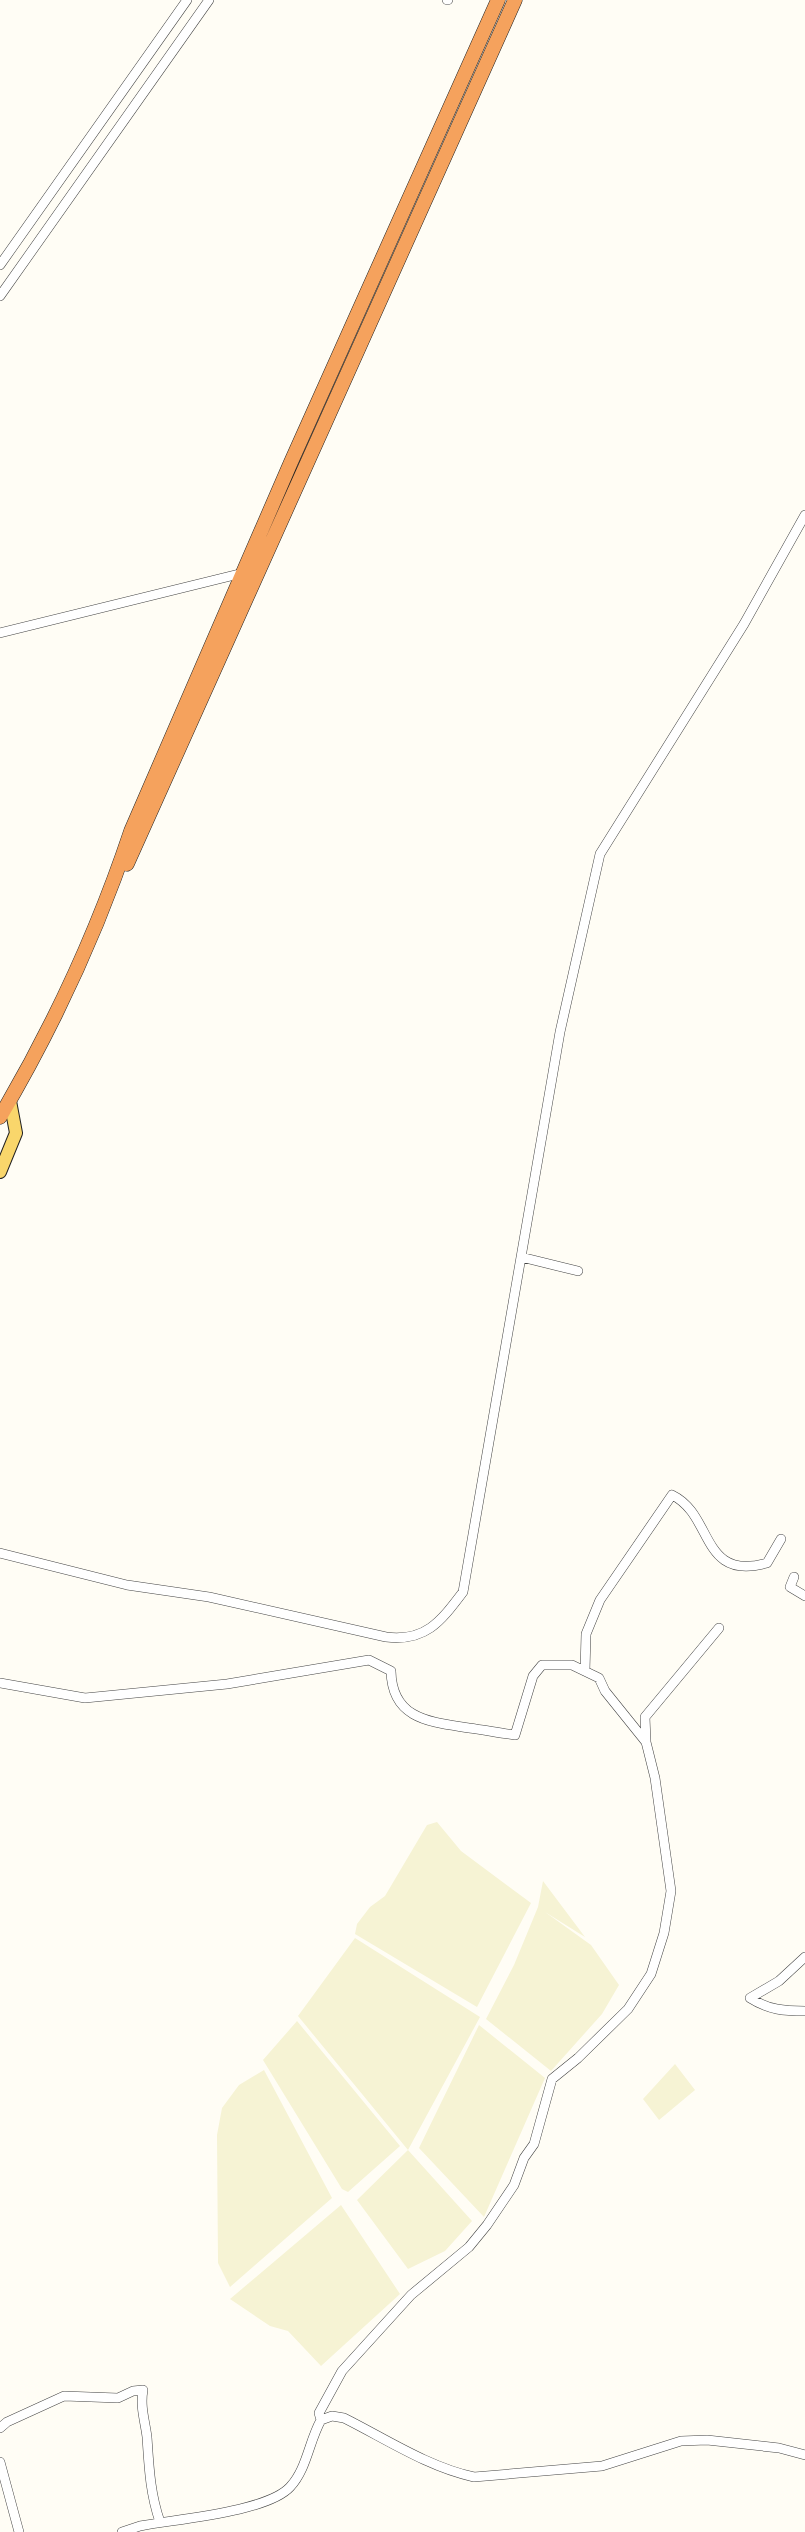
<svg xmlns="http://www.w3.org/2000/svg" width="805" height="2532" font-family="Lora,serif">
<rect width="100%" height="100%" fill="#fffdf5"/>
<path fill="#f6f3d4" d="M437,1822L461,1851L531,1903L477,2007L355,1934L357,1924L370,1907L385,1896L427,1825Z
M543,1881L585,1937L545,1912L591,1945L619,1985L602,2014L551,2071L486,2019L514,1965L538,1907Z
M355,1938L480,2017L408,2150L472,2221L445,2251L408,2269L357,2200L408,2150L298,2016Z
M297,2021L400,2146L348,2192L342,2189L263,2060Z
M479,2025L545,2078L484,2217L419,2148Z
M675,2064L695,2090L659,2120L643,2099Z
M264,2070L332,2198L230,2287L218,2263L217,2135L222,2108L239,2085Z
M341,2205L400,2294L321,2366L288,2331L270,2326L230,2299Z"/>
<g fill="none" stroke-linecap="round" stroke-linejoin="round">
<g stroke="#444" stroke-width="10">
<path id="minor" d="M447,0H448
M0,265L187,0
M0,296L209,0
M0,633L243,573
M521,1257L578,1271
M0,1553L127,1585L209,1597L386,1637C426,1642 441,1621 463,1592L560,1032L600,854L744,624L805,515
M794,1577L790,1587L805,1596
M585,1671L586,1634L600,1600L672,1495C714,1515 700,1582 767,1563L781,1539
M0,1683L85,1698L227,1684L369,1660L391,1671C392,1720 431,1722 469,1728C484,1730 500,1733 515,1735L533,1676L542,1665H572L599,1678L605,1691L646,1742L655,1778L671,1891L664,1933L651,1974L628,2009L578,2058L552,2079L534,2144L524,2158L514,2185L487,2225L469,2247L411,2295L342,2371L319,2413L321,2420
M646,1742L645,1717L719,1628
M805,1957L779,1981L750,1998C769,2010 784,2011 805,2011
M0,2428L7,2422L64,2396L118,2398L133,2391L143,2390C140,2407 145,2421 147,2437C149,2467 150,2493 160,2522
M0,2462L19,2532
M122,2532L140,2526C176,2519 267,2512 290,2487C307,2469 309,2441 321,2420L332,2416L344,2418C386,2439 428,2467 474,2477L602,2466L681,2441L707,2440L779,2448L805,2455"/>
</g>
<g stroke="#222" stroke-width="14">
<path id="major" d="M0,1172L16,1133L10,1101"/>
</g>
<g stroke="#222" stroke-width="15">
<path id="highway" d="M127,864L515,0
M0,1117C53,1027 98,930 131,831L291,462L498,0"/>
</g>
<use href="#minor" stroke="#fff" stroke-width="9"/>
<use href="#major" stroke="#f9d66b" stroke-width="12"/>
<use href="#highway" stroke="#f5a25d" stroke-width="14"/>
</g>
</svg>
